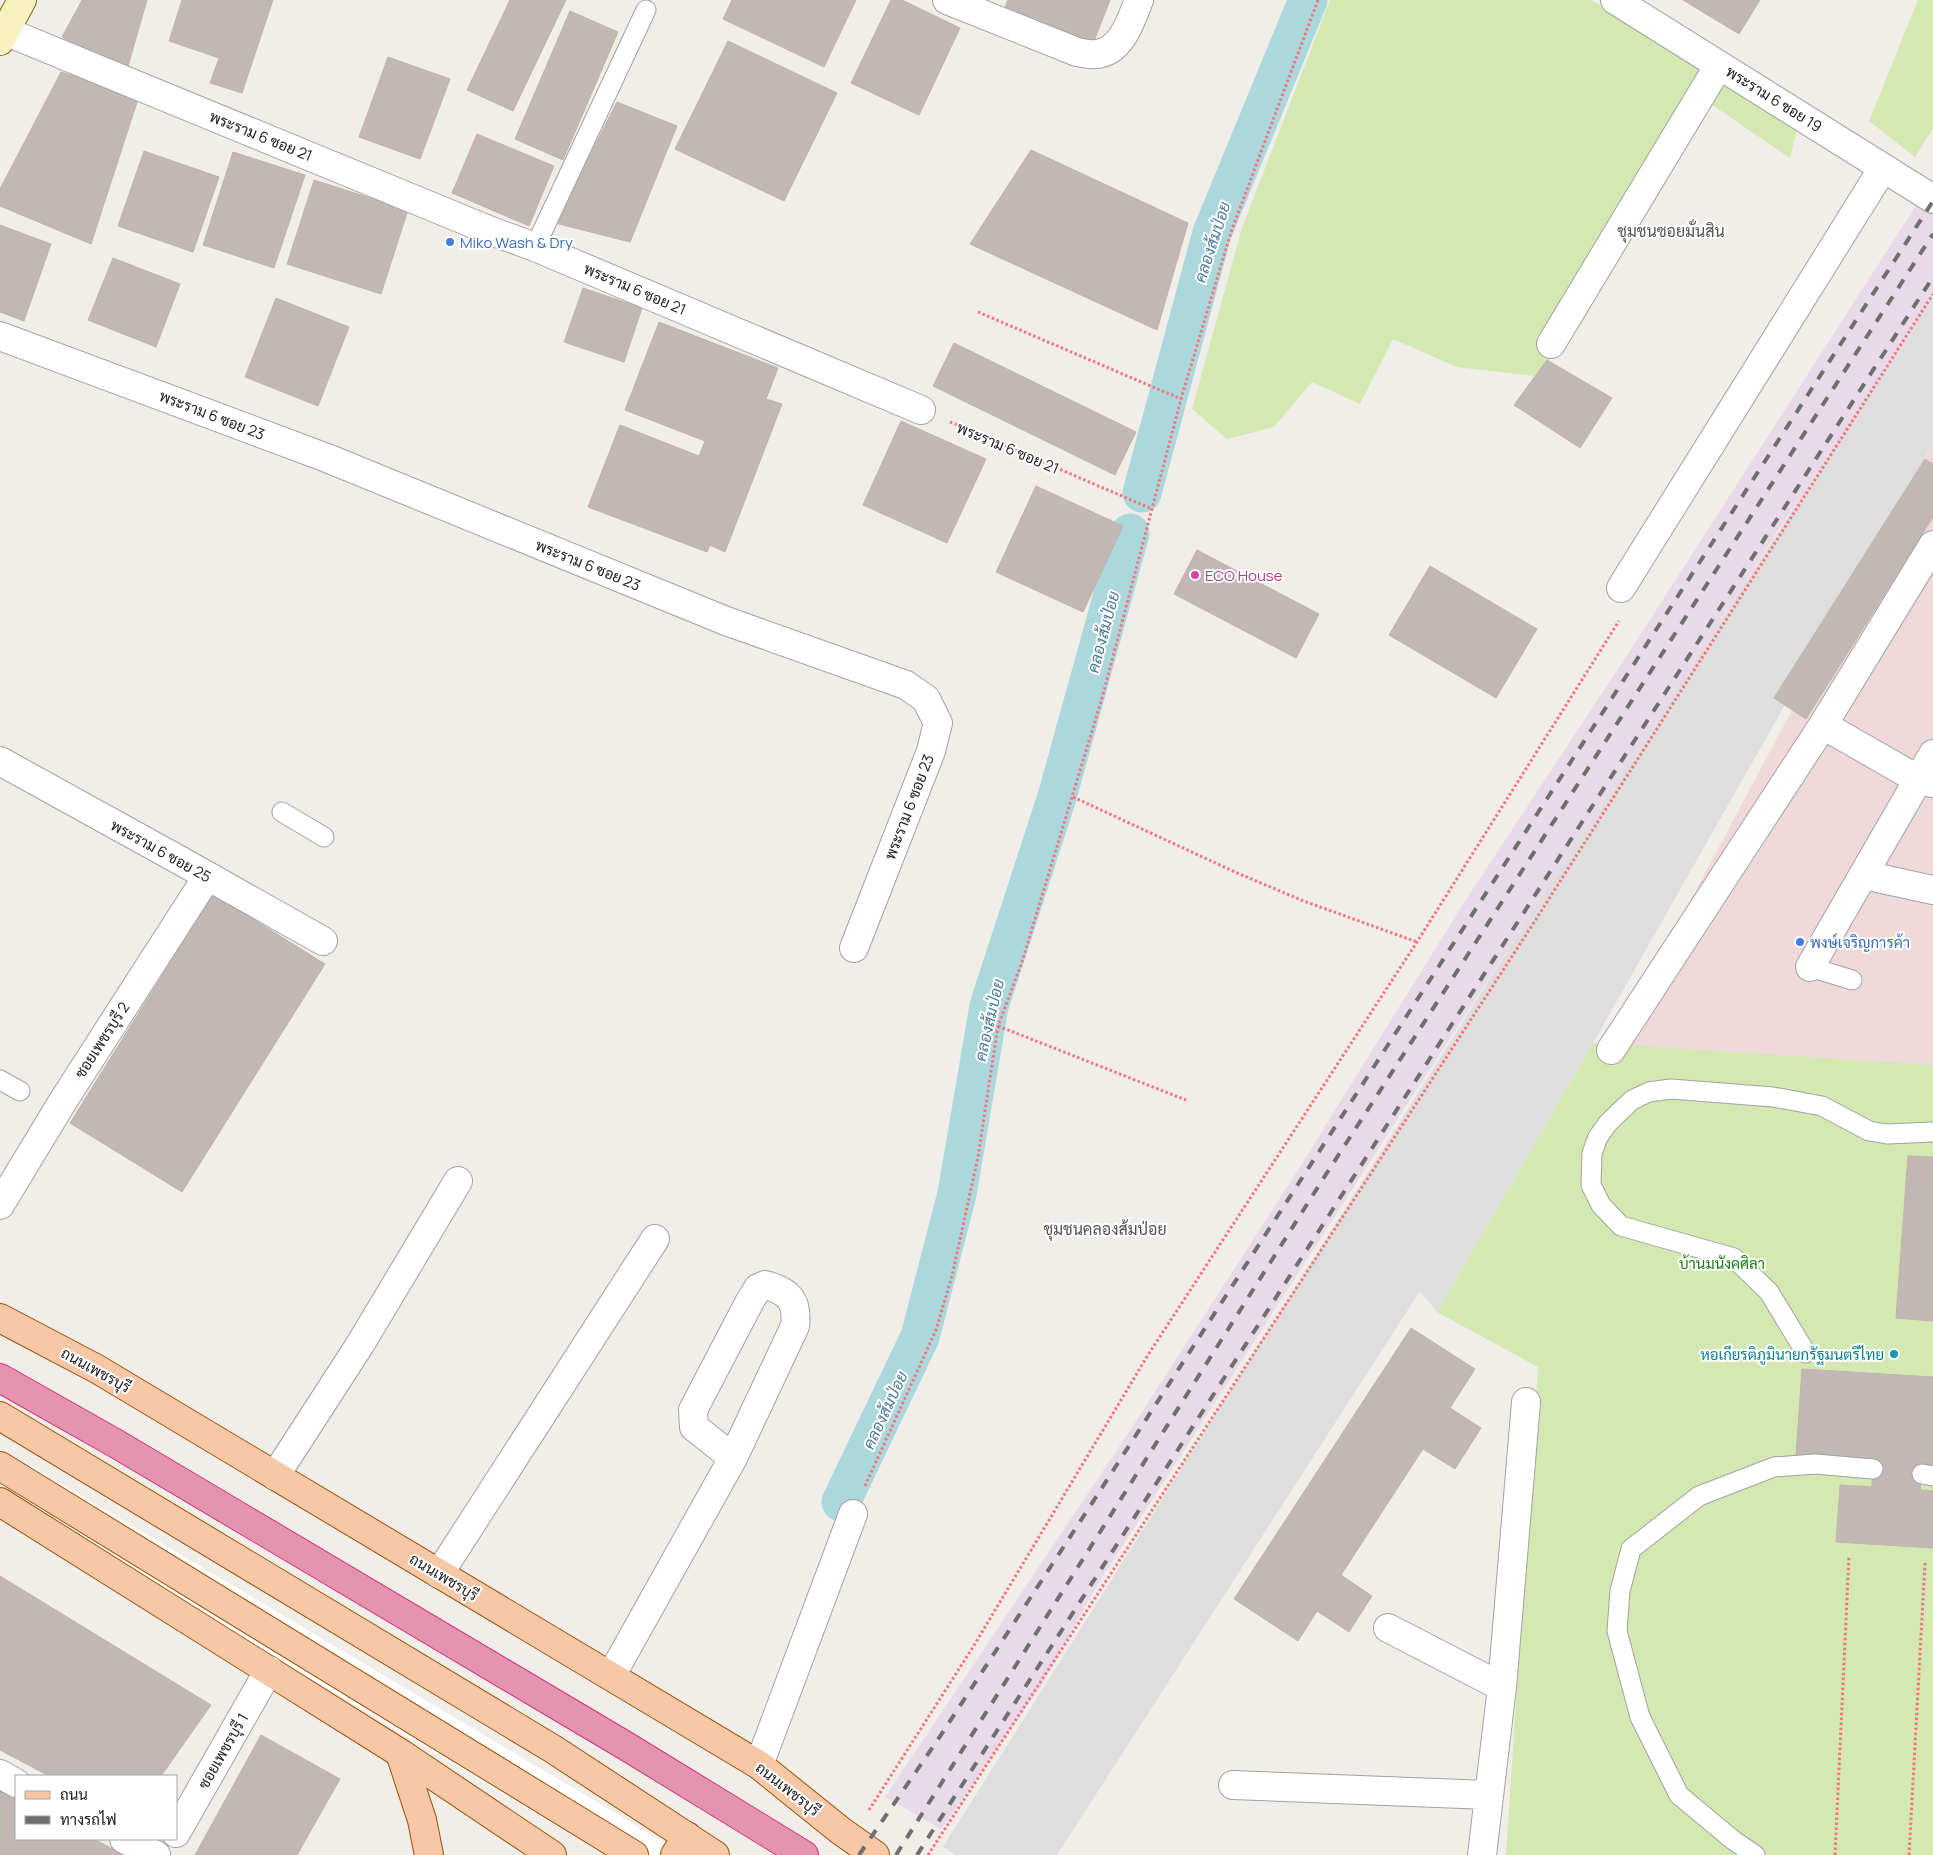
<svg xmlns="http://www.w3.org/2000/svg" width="1933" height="1855" font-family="Manrope,Sarabun,sans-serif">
<rect width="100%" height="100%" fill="#f1ede8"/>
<path fill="#dfdede" d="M1933 293V444L1593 1043 1437 1312 1420 1291 1057 1855H956L943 1847 1534 909Z"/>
<path fill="#f0d9db" d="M1933 445V1067L1611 1050Z"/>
<path fill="#e9dae9" d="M1933 179V295L1912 332 1784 521 1652 729 1391 1129 1096 1587 1041 1686 941 1829 885 1797 1131 1429 1298 1170 1463 904 1637 640Z"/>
<path fill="#d4e8b1" d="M1330 0H1591L1798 125 1790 158 1702 98 1581 325 1535 376 1457 367 1393 339 1360 404 1312 382 1274 427 1227 439 1192 409 1242 228Z
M1918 0H1933V128L1915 157 1869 121Z
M1593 1043 1933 1065V1855H1506L1538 1367 1437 1312Z"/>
<path fill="#fff" d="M30 1465 617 1814 684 1855H605L13 1500Z"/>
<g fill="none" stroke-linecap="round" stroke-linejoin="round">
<path stroke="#abd8dc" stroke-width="39" d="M1142 493 1212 233 1308 0
M841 1502 920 1337 957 1194 989 1006 1057 797 1130 533"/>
</g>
<path fill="#c1b8b5" stroke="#c2b2ab" d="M82 0H147L126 73 62 37Z
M182 0H273L242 93 210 83 219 58 169 41Z
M510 0H566L513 111 467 90Z
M732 0H856L824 67 723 19Z
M891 0H902L960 28 919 115 851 83Z
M1008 0H1110L1092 46 1004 11Z
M1683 0H1760L1739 34Z
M570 11 618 32 563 160 515 139Z
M728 41 837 93 784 201 675 149Z
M388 57 450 79 420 159 359 137Z
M61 72 139 96 91 244 0 206V189Z
M617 102 677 126 630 242 555 223Z
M477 134 554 166 529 226 452 193Z
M1031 150 1188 223 1157 330 970 244Z
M144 151 219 177 193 252 118 226Z
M233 152 305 175 274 268 203 245Z
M314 180 408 210 381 294 287 264Z
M0 225 51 244 24 321 0 312Z
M113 258 180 284 156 347 88 320Z
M583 288 642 308 624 362 564 342Z
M276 298 349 327 318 406 245 377Z
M659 322 778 368 766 399 782 404 725 552 710 545 707 552 588 507 620 425 699 456 705 441 625 410Z
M954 343 1136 432 1115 475 933 386Z
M1547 360 1612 398 1580 448 1514 405Z
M901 421 986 459 947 543 863 505Z
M1925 459 1933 464V517L1806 719 1774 698Z
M1036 486 1123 526 1083 612 996 572Z
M1197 550 1319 614 1296 658 1174 594Z
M1430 566 1537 629 1496 698 1389 635Z
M213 894 325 964 182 1192 70 1123Z
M1908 1156 1933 1157V1321L1896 1318Z
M1411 1328 1475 1369 1450 1408 1481 1428 1455 1469 1423 1449 1341 1575 1372 1596 1349 1632 1317 1611 1298 1641 1234 1599Z
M1802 1369 1933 1377V1465L1923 1464 1920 1490 1933 1491V1548L1836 1542 1840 1485 1872 1487 1873 1461 1796 1456Z
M0 1576 211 1705 161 1776H49L0 1750Z
M261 1735 340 1779 297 1855H195Z
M0 1790 16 1798V1839H94L124 1855H0Z"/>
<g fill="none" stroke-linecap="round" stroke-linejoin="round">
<g stroke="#a2a2a2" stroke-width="21">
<path id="lane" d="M535 247 646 10
M282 812 324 837
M1810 967 1852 980
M0 1080 20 1091
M1806 1353 1769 1292 1734 1258 1621 1226 1601 1205 1591 1185 1592 1153 1598 1137 1608 1123 1632 1100 1649 1092 1671 1089 1773 1097 1822 1106 1869 1131 1887 1134 1933 1132
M1922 1474 1933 1476
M1755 1855 1733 1840 1679 1795 1640 1717 1617 1631 1620 1591 1631 1549 1699 1496 1774 1467 1815 1464 1873 1469"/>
</g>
<g stroke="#a2a2a2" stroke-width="30">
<path id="street" d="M947 0 1077 52C1083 53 1091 55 1097 54 1122 51 1131 20 1139 0
M1615 0 1933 199
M0 29 491 231 535 247 921 410
M0 336 327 458 726 621 906 685 926 699 938 723 931 751 854 948
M1551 344 1719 65
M1621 588 1883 168
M1823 725 1919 780 1933 783
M0 761 181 861 323 941
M1864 875 1933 890
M1810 967 1933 754
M1611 1050 1823 725 1933 545
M0 1205 63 1101 207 877
M275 1476 361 1343 458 1181
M439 1574 655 1239
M1388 1628 1502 1687
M611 1676 733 1458 795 1326C798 1301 789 1291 765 1285L758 1288 750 1301 693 1410 694 1427 733 1458
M759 1765 853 1514
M0 1774 16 1783
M1233 1785 1488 1795
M176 1833 269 1670
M124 1839 156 1855
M1482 1855 1502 1687 1526 1402"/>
</g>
<g stroke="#76710a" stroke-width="30">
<path id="secondary" d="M0 41 22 0"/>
</g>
<g stroke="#975207" stroke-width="30">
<path id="primary" d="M0 1318 97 1369 759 1765 841 1831 875 1855
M0 1416 553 1749 715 1855
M0 1466 634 1855
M0 1502 400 1753 552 1855
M400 1753 422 1820 429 1855
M675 1855 687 1836"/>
</g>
<g stroke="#d33081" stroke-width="30">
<path id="highway" d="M0 1378 115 1443 626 1746 804 1855"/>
</g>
<path stroke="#f4767c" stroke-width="3" stroke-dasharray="2.5 2.5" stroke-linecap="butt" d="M978 312 1181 399
M950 422 1152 509
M1073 797 1235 872 1301 900 1417 942
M998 1026 1186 1100
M865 1486 936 1330 952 1276 978 1157 998 1026 1022 962 1102 698 1181 399 1231 232 1318 0
M869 1810 973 1647 1148 1355 1417 942 1619 621
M928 1855 1533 924 1933 294
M1835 1855 1849 1556
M1909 1855 1925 1563"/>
<use href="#lane" stroke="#fff" stroke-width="19"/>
<use href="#street" stroke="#fff" stroke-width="28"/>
<use href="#secondary" stroke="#f7f2c0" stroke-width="28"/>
<use href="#primary" stroke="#f8c8a6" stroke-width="28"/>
<use href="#highway" stroke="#e494af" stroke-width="28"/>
<path stroke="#6f6f6f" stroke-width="4" stroke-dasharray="10 10" stroke-linecap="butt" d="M859 1855 937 1741 1085 1514 1933 201
M896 1855 1323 1179 1933 234
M917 1855 1933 277"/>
</g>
<g fill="#3f7fe0" stroke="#fff" stroke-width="2">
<circle cx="450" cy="242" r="5"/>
<circle cx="1800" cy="942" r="5"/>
</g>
<circle fill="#d1479c" stroke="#fff" stroke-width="2" cx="1195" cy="575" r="5"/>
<circle fill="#0f9aa8" stroke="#fff" stroke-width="2" cx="1894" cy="1354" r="5"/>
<g text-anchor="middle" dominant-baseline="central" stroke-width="4" stroke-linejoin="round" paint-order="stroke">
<g font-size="15" fill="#212121" stroke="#fff">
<text transform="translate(1774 99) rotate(32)">พระราม 6 ซอย 19</text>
<text transform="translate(261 136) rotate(22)">พระราม 6 ซอย 21</text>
<text transform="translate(635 289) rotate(23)">พระราม 6 ซอย 21</text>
<text transform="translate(212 415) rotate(21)">พระราม 6 ซอย 23</text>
<text transform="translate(1008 448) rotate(23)">พระราม 6 ซอย 21</text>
<text transform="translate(588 565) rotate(22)">พระราม 6 ซอย 23</text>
<text transform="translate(909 807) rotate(-69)">พระราม 6 ซอย 23</text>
<text transform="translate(161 851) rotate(29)">พระราม 6 ซอย 25</text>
<text transform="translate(102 1040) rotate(-57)">ซอยเพชรบุรี 2</text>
<text transform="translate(96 1370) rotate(29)">ถนนเพชรบุรี</text>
<text transform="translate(444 1577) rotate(31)">ถนนเพชรบุรี</text>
<text transform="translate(223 1751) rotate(-60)">ซอยเพชรบุรี 1</text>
<text transform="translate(788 1789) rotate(38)">ถนนเพชรบุรี</text>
</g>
<g font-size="15" fill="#366cbe" stroke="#fff" text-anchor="start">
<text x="460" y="242">Miko Wash &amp; Dry</text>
<text x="1810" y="942">พงษ์เจริญการค้า</text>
</g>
<g font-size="15" fill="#b23c85" stroke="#fff" text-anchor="start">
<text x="1205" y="575">ECO House</text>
</g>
<g font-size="15" fill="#187d11" stroke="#fff">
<text x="1722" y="1263">บ้านมนังคศิลา</text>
</g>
<g font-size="15" fill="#0d838f" stroke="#fff" text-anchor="end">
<text x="1884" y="1354">หอเกียรติภูมินายกรัฐมนตรีไทย</text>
</g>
<g font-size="16" fill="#545454" stroke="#fff">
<text x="1671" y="231">ชุมชนซอยมั่นสิน</text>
<text x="1105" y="1229">ชุมชนคลองส้มป่อย</text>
</g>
<g font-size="16" font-style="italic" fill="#477a96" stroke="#fff">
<text transform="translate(1212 242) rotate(-72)">คลองส้มป่อย</text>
<text transform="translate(1103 632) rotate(-75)">คลองส้มป่อย</text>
<text transform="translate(989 1020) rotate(-77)">คลองส้มป่อย</text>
<text transform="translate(885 1410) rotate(-65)">คลองส้มป่อย</text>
</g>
</g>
<rect x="15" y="1775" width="162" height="65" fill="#ffffff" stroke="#a6a6a6"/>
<rect x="25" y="1791" width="25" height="8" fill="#f8c8a6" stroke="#a6a6a6"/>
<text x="60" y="1800" font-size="15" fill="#212121">ถนน</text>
<rect x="25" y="1816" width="25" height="8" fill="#6f6f6f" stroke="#a6a6a6"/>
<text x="60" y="1825" font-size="15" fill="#212121">ทางรถไฟ</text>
</svg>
